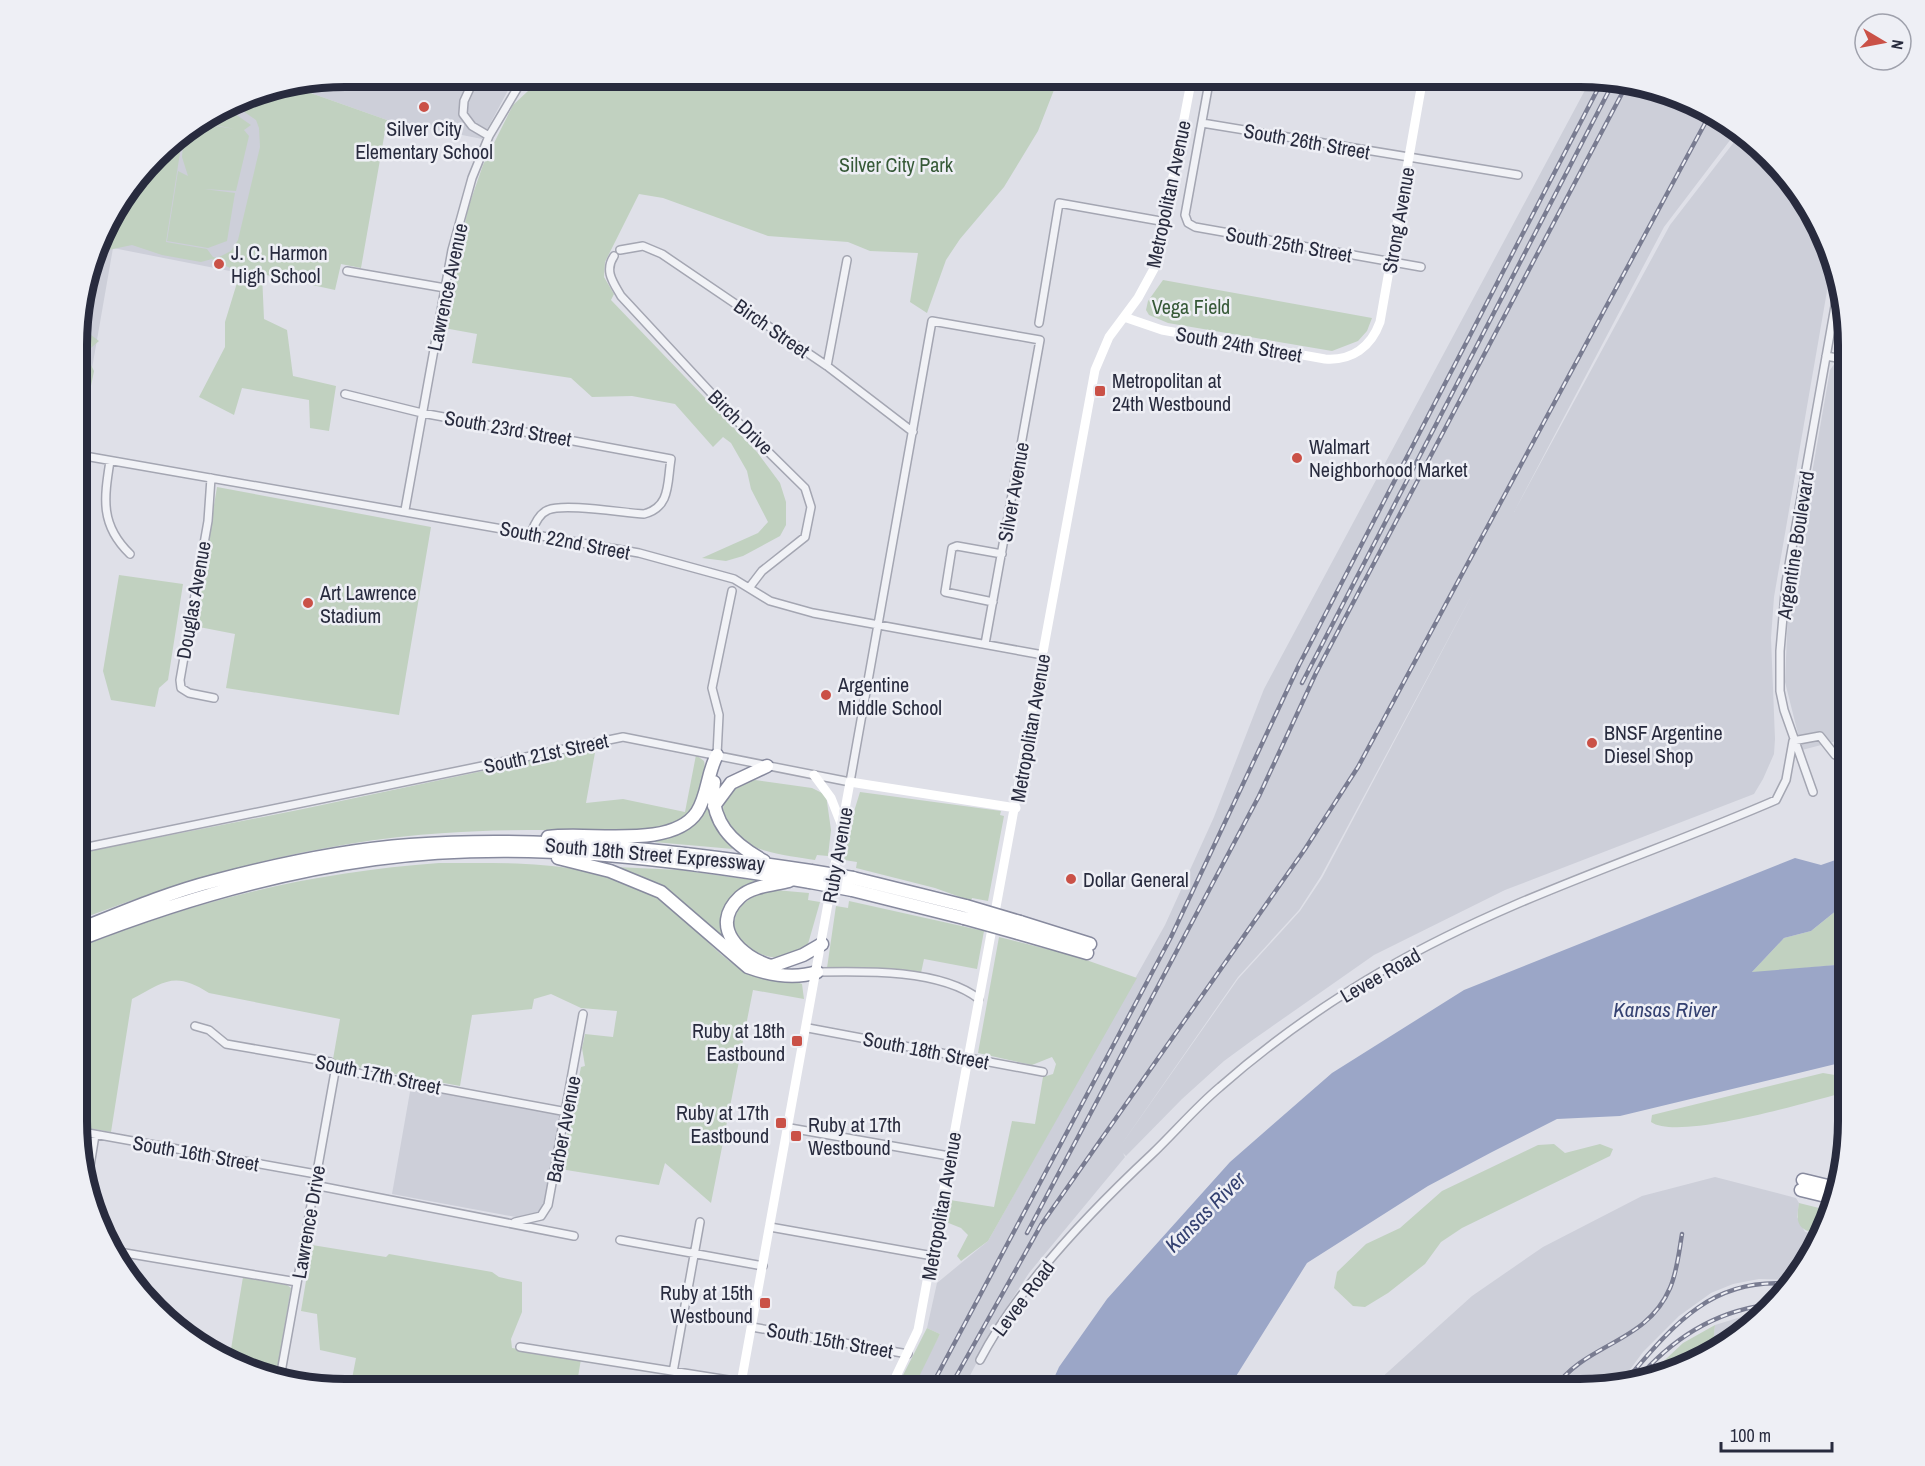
<svg xmlns="http://www.w3.org/2000/svg" width="1925" height="1466" font-family="'Archivo Narrow',sans-serif">
<rect width="100%" height="100%" fill="#dfe0e8"/>
<path fill="#cdcfd9" fill-rule="evenodd" d="M345 77H515L482 139 387 120 291 86Z
M1592 77 1682 97 1737 131 1664 227 1514 512 1670 225 1741 133 1757 143 1821 227 1831 268 1774 597 1771 638 1775 739 1774 754 1763 779 1754 794 1505 890 1374 955 1254 1039 1224 1061 1182 1099 1126 1156 1123 1153 1125 1157 1029 1273 1001 1316 963 1389H911L940 1334 927 1328 937 1283 988 1241 1165 925 1214 817 1264 689ZM1475 589 1322 878 1300 911 1238 979 1119 1148 1238 977 1299 910 1321 876Z
M243 100 277 107 240 273 113 248 79 443V310L112 211 168 143Z
M1843 362 1848 363V738L1802 750 1785 682 1788 611 1830 370 1835 363Z
M411 1086 559 1114 562 1116 545 1206 541 1211 521 1218 392 1194Z
M1715 1177 1796 1198 1799 1203 1797 1217 1805 1232 1821 1235 1793 1280 1759 1279 1733 1284 1711 1293 1679 1316 1643 1352 1623 1379 1580 1389H1369L1472 1296 1543 1247 1642 1196Z
M1767 1309 1720 1345 1713 1344 1715 1325Z"/>
<path fill="#c1d1c0" d="M543 77H1059L1038 131 1004 187 960 239 946 260 927 313 910 302 918 253 870 251 848 242 768 236 663 198 639 194 605 262 604 277 614 294 611 300 757 452 780 483 786 502V525L780 536 743 556 726 561 702 558 758 533 768 522 751 489 747 471 731 443 723 437 713 447 675 404 632 396 592 397 571 378 472 363 477 334 444 328 468 208 483 165 513 105Z
M291 86 387 120 361 268 341 264 335 290 262 274 264 319 287 330 293 376 336 386 329 431 310 428 309 400 242 388 234 415 199 397 225 347V322L240 273 212 259 201 262 162 255 132 245 99 252 112 211 168 143 183 134 166 242 207 249 213 257 217 258 231 251 238 240 260 147 259 128 256 120 234 105 259 91Z
M228 109 251 125 244 130 249 136 236 191 204 189 235 193 227 241 208 248 167 241 178 171 188 176 182 157 184 134 202 124 235 129 204 123Z
M1163 280 1372 318 1367 331 1358 341 1332 351 1168 323 1149 315 1146 310 1148 301Z
M79 318 83 329 99 341 85 353 94 371 86 411 79 424Z
M217 487 431 527 399 715 226 688 235 634 194 626Z
M119 575 183 584 168 680 159 688 155 707 111 700 103 671Z
M596 747 586 803 623 799 685 812 696 755 704 761C706 769 704 776 701 784 692 818 686 819 654 830 585 831 514 828 445 833 319 841 195 875 78 920L79 853 303 809Z
M755 780 812 788 826 795 831 830 828 856 817 855 815 860C785 855 714 850 724 802L737 785Z
M860 792 1001 811 1000 815 1004 816 988 901 972 898 971 901 935 888 856 868 857 862 844 860 852 818Z
M709 801 715 826 733 849 643 841 657 838Z
M439 863C508 863 581 860 646 890 684 908 707 949 741 969 760 980 782 976 802 984L804 999 753 990 711 1203 665 1163 659 1185 560 1169 581 1067 585 1066 582 1048 585 1034 613 1037 617 1011 581 1008 551 994 534 999 532 1009 472 1015 460 1086 352 1066 333 1059 340 1019 209 993C175 971 165 981 132 999L111 1132 77 1126 78 948C195 900 313 872 439 863Z
M616 867 680 870 759 881V884L736 897 727 942Z
M775 890 809 893 808 900 820 902 808 944C784 968 753 957 734 934 731 907 749 895 775 890Z
M849 901 984 931 977 969 924 959 921 973 827 968 836 906 848 908Z
M1837 910 1848 911V964L1751 973 1784 938 1811 931Z
M999 937 1075 956 1137 978 988 1241 961 1261 957 1256 968 1235 961 1228 946 1222 950 1200 994 1207 1012 1121 1035 1124 1043 1077 1053 1074 1056 1064 1052 1057 1032 1065 978 1053Z
M1823 1073 1841 1076 1845 1083 1839 1094C1803 1103 1678 1141 1651 1122L1652 1115Z
M1554 1144 1565 1153 1600 1144 1613 1149 1610 1156 1462 1228 1441 1242 1425 1264 1388 1293 1365 1307 1353 1306 1334 1288 1337 1272 1366 1244 1400 1228 1442 1191 1538 1145Z
M1799 1203 1831 1211 1828 1224 1821 1235C1799 1230 1795 1226 1799 1203Z
M312 1245 386 1257 389 1254 492 1272 499 1277 522 1282V1312L511 1339 512 1348 581 1359 576 1389H350L356 1358 320 1350 317 1314 301 1311Z
M243 1277 287 1285 291 1288 276 1377 243 1369 229 1361Z
M1715 1325 1713 1344 1720 1345 1698 1362 1651 1373 1683 1343Z
M927 1328 940 1334 913 1389H896Z
M1238 1377 1269 1389H1228Z"/>
<path fill="#9ba6c7" d="M1847 856 1848 911 1837 910 1811 931 1784 938 1752 972 1848 964V1061L1620 1116 1557 1119 1492 1152 1428 1186 1307 1263 1228 1389H1094L1092 1378 1089 1389H1049L1059 1367 1107 1299 1230 1162 1332 1073 1464 990 1795 858 1821 865Z"/>
<g fill="none" stroke-linecap="round" stroke-linejoin="round">
<g stroke="#a4a6b2" stroke-width="10">
<path id="street" d="M475 77 464 101 463 114 472 126 489 136
M1210 77 1185 215 1188 223 1195 227 1421 267
M1545 77 1566 80 1572 77
M1202 123 1518 175
M620 250 643 246 662 254 827 366 913 432
M614 256C604 271 613 282 621 296L738 422 805 488 811 507 805 537 762 571 749 588
M347 271 445 288
M1039 323 1059 203 1166 222
M1826 356 1848 360
M827 366 847 260
M345 394 422 413 671 459C667 483 671 507 644 514 623 513 565 503 548 510 540 513 534 525 531 533
M79 455 639 553 734 579 770 601 813 613 1043 655
M110 461C104 499 100 525 130 554
M211 478 208 521 180 680 181 688 189 693 214 698
M405 510 452 250 472 178 489 136 524 77
M993 602 945 592 952 548 957 546 1002 554
M717 755 719 715 712 688 732 591
M1813 792 1784 710 1780 691V651L1786 582 1837 295
M78 849 623 737 850 782 932 321 1040 340 985 644
M817 972C864 971 941 969 979 999
M195 1026 209 1030 226 1044 330 1062 341 1070 567 1112
M808 1028 1043 1072
M790 1128 949 1156
M77 1131 316 1174
M88 1178 95 1135
M314 1185 574 1236
M515 1222 541 1216 548 1205 583 1014
M770 1227 933 1256
M620 1240 763 1266
M113 1251 297 1282
M752 1327 908 1354
M520 1347 741 1382
M980 1360C1018 1287 1092 1210 1152 1154 1175 1132 1196 1107 1220 1087 1271 1042 1328 1002 1387 968 1510 897 1647 856 1776 800L1786 780 1793 741 1820 736 1835 755 1848 759
M280 1378 336 1066
M670 1389 700 1222"/>
</g>
<g stroke="#878a9e" stroke-width="15">
<path id="highway" d="M714 782C709 822 732 843 764 861
M714 806 731 783 767 766
M548 837C588 831 672 850 697 812 708 795 707 773 717 755
M558 858 610 871 661 892 748 967C770 975 795 979 817 972
M853 878 966 906
M852 890 964 918
M1020 922 1090 944
M78 930C123 912 167 893 214 881 278 864 344 850 410 845 545 835 679 851 811 871
M1018 933 1087 953
M78 940C175 902 272 873 375 859 519 839 668 858 810 882
M771 966C741 957 708 927 740 897 752 886 773 885 789 881
M772 966 803 955 822 944
M1803 1180 1836 1188
M1801 1190 1834 1198"/>
</g>
<use href="#street" stroke="#f1f2f6" stroke-width="7"/>
<path stroke="#fff" stroke-width="9" d="M1124 317 1162 330 1325 359C1352 361 1371 347 1380 322L1423 77
M814 775 831 798 842 826
M740 1389 850 782 1016 808
M890 1389 918 1330 1095 370 1109 337 1138 298 1156 265 1192 77"/>
<use href="#highway" stroke="#fff" stroke-width="12"/>
<g stroke="#797c91" stroke-width="4.5">
<path id="rail" d="M1302 683 1614 81
M1027 1233 1259 796 1316 673 1627 84
M1642 1374C1677 1335 1721 1309 1774 1304
M1628 1378C1674 1324 1713 1277 1790 1284
M930 1389 1171 937 1299 665 1603 79
M949 1389 1041 1225 1305 849 1358 767 1710 114
M1554 1389C1586 1342 1646 1344 1670 1288 1677 1272 1679 1252 1682 1234"/>
</g>
<use href="#rail" stroke="#eeeff5" stroke-width="2" stroke-dasharray="7" stroke-linecap="butt"/>
<g stroke="#878a9e" stroke-width="15" stroke-linecap="butt">
<path id="highway-bridge" d="M811 871 853 878
M810 882 852 890
M966 906 1020 922
M964 918 1018 933"/>
</g>
<use href="#highway-bridge" stroke="#fff" stroke-width="12"/>
</g>
<g fill="#ca5147" stroke="#eeeff5" stroke-width="2">
<circle cx="424" cy="107" r="6"/>
<circle cx="219" cy="264" r="6"/>
<rect x="1094" y="385" width="12" height="12" rx="3"/>
<circle cx="1297" cy="458" r="6"/>
<circle cx="308" cy="603" r="6"/>
<circle cx="826" cy="695" r="6"/>
<circle cx="1592" cy="743" r="6"/>
<circle cx="1071" cy="879" r="6"/>
<rect x="791" y="1035" width="12" height="12" rx="3"/>
<rect x="775" y="1117" width="12" height="12" rx="3"/>
<rect x="790" y="1130" width="12" height="12" rx="3"/>
<rect x="759" y="1297" width="12" height="12" rx="3"/>
</g>
<g text-anchor="middle" dominant-baseline="central" stroke-width="5" stroke-linejoin="round" paint-order="stroke">
<g font-size="20" fill="#282b3e" stroke="#eeeff5" text-anchor="start">
<text x="424" y="128" text-anchor="middle">Silver City<tspan x="424" dy="23">Elementary School</tspan></text>
<text x="231" y="252">J. C. Harmon<tspan x="231" dy="23">High School</tspan></text>
<text x="1112" y="380">Metropolitan at<tspan x="1112" dy="23">24th Westbound</tspan></text>
<text x="1309" y="446">Walmart<tspan x="1309" dy="23">Neighborhood Market</tspan></text>
<text x="320" y="592">Art Lawrence<tspan x="320" dy="23">Stadium</tspan></text>
<text x="838" y="684">Argentine<tspan x="838" dy="23">Middle School</tspan></text>
<text x="1604" y="732">BNSF Argentine<tspan x="1604" dy="23">Diesel Shop</tspan></text>
<text x="1083" y="879">Dollar General</text>
<text x="785" y="1030" text-anchor="end">Ruby at 18th<tspan x="785" dy="23">Eastbound</tspan></text>
<text x="769" y="1112" text-anchor="end">Ruby at 17th<tspan x="769" dy="23">Eastbound</tspan></text>
<text x="808" y="1124">Ruby at 17th<tspan x="808" dy="23">Westbound</tspan></text>
<text x="753" y="1292" text-anchor="end">Ruby at 15th<tspan x="753" dy="23">Westbound</tspan></text>
</g>
<g font-size="20" fill="#282b3e" stroke="#eeeff5">
<text transform="translate(1307 141) rotate(10)">South 26th Street</text>
<text transform="translate(1168 194) rotate(-78)">Metropolitan Avenue</text>
<text transform="translate(1398 220) rotate(-80)">Strong Avenue</text>
<text transform="translate(1289 244) rotate(10)">South 25th Street</text>
<text transform="translate(447 287) rotate(-78)">Lawrence Avenue</text>
<text transform="translate(772 328) rotate(35)">Birch Street</text>
<text transform="translate(1239 344) rotate(10)">South 24th Street</text>
<text transform="translate(741 422) rotate(45)">Birch Drive</text>
<text transform="translate(508 428) rotate(10)">South 23rd Street</text>
<text transform="translate(1013 492) rotate(-80)">Silver Avenue</text>
<text transform="translate(565 540) rotate(11)">South 22nd Street</text>
<text transform="translate(1795 545) rotate(-81)">Argentine Boulevard</text>
<text transform="translate(193 600) rotate(-80)">Douglas Avenue</text>
<text transform="translate(1030 728) rotate(-80)">Metropolitan Avenue</text>
<text transform="translate(546 753) rotate(-12)">South 21st Street</text>
<text transform="translate(655 854) rotate(5)">South 18th Street Expressway</text>
<text transform="translate(837 855) rotate(-80)">Ruby Avenue</text>
<text transform="translate(1380 975) rotate(-30)">Levee Road</text>
<text transform="translate(926 1050) rotate(11)">South 18th Street</text>
<text transform="translate(378 1074) rotate(12)">South 17th Street</text>
<text transform="translate(563 1129) rotate(-79)">Barber Avenue</text>
<text transform="translate(196 1153) rotate(10)">South 16th Street</text>
<text transform="translate(941 1206) rotate(-80)">Metropolitan Avenue</text>
<text transform="translate(308 1222) rotate(-80)">Lawrence Drive</text>
<text transform="translate(1023 1298) rotate(-53)">Levee Road</text>
<text transform="translate(830 1340) rotate(10)">South 15th Street</text>
</g>
<g font-size="20" fill="#365937" stroke="#eeeff5">
<text x="896" y="164">Silver City Park</text>
<text x="1191" y="306">Vega Field</text>
</g>
<g font-size="21" font-style="italic" fill="#344171" stroke="#eeeff5">
<text x="1665" y="1009">Kansas River</text>
<text transform="translate(1205 1212) rotate(-45)">Kansas River</text>
</g>
</g>
<path d="M0 0H1925V1466H0ZM345 87H1580A258 258 0 0 1 1838 345V1121A258 258 0 0 1 1580 1379H345A258 258 0 0 1 87 1121V345A258 258 0 0 1 345 87Z" fill="#eeeff5" fill-rule="evenodd"/>
<path fill="none" stroke="#282b3e" stroke-width="8" d="M345 87H1580A258 258 0 0 1 1838 345V1121A258 258 0 0 1 1580 1379H345A258 258 0 0 1 87 1121V345A258 258 0 0 1 345 87Z"/>
<g transform="translate(1883 42) rotate(100)"><circle r="28" fill="#eeeff5" stroke="#9fa1ac" stroke-width="1.5"/>
<path d="M0-4.5L10 22L0 15L-10 22Z" fill="#ca5147"/>
<text y="-9" font-size="16" font-weight="bold" text-anchor="middle" fill="#282b3e">N</text>
</g>
<path d="M1721 1442v9h111v-9" fill="none" stroke="#282b3e" stroke-width="3"/>
<text x="1730" y="1442" font-size="18" fill="#282b3e" stroke="#eeeff5" stroke-width="4.5" paint-order="stroke">100 m</text>
</svg>
